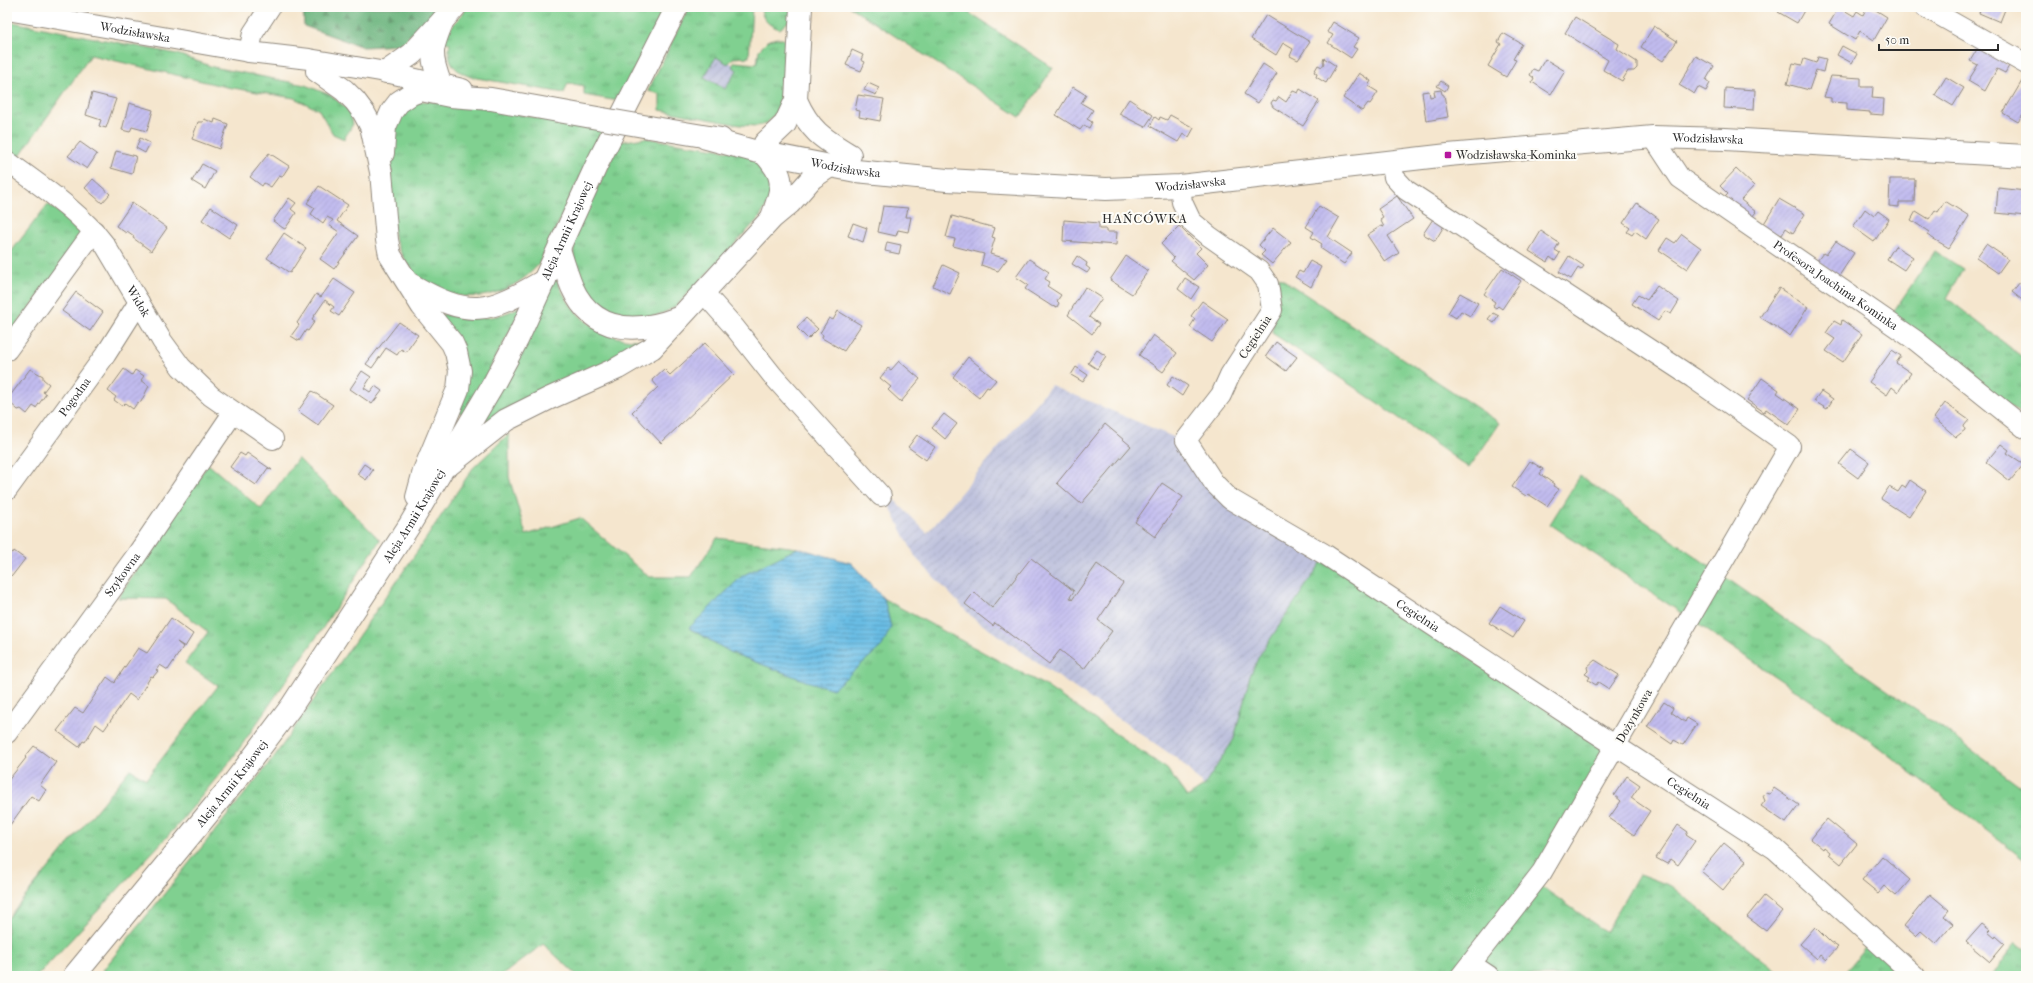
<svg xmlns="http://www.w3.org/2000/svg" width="2033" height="983" font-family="'IM FELL French Canon',serif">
<defs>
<pattern id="industrial-furrows" width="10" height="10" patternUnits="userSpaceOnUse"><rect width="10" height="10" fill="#bfc2dd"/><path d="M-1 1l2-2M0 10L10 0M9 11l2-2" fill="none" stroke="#a4a7be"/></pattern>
<pattern id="grass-tufts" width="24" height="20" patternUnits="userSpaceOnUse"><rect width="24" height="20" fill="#80d090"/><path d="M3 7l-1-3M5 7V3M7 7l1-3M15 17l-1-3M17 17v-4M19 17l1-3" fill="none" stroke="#69a976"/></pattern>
<pattern id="forest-firs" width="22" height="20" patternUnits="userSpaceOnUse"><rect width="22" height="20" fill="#68b27a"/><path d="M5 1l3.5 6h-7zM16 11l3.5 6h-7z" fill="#569164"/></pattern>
<pattern id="water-rules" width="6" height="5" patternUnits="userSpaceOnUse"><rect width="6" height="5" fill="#69bde5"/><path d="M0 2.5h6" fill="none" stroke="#579aba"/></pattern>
<pattern id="building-hatch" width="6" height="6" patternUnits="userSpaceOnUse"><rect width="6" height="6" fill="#c1bbee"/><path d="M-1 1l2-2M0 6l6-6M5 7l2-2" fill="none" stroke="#a6a1cc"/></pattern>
</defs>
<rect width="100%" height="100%" fill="#fdfcf7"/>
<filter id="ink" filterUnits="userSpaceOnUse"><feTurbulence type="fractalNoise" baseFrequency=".025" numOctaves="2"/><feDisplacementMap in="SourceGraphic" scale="8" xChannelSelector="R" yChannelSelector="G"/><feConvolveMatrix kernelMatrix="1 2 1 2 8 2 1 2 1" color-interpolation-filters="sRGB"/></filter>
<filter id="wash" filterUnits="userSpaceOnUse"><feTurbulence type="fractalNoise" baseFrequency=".012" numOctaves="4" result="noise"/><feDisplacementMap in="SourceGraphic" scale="16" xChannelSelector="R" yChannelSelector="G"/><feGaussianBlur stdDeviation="0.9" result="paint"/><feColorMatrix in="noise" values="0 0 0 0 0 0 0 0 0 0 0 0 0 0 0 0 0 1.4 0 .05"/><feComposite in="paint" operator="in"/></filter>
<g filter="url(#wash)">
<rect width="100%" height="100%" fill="#f5e6ce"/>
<path fill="url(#industrial-furrows)" d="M716 54 740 69 726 91 702 78Z
M1051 385 1178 439 1215 492 1323 560 1259 656 1250 676 1234 739 1204 786 1179 760 973 618 916 558 877 482 927 533Z"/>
<path fill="url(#grass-tufts)" stroke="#567e5e" d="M468 7H663L662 14 618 101 584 95V86L568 83 564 93 471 77C454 71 446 61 450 43L440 41Z
M689 7H752L749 57 733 58 728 64 716 57 704 77 725 89 737 70 732 66 735 62 757 64 759 50 769 40 777 38 783 39 791 46 789 78 781 79 779 107 775 114 766 124 757 126 740 125 660 110V94L648 91Z
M761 7H791V19L780 29C769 26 761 19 761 7Z
M850 7H960L1053 68 1020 117Z
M7 21 177 54 213 67 305 85 330 95 349 110 353 124 344 139 333 134 319 110 294 98 227 87 91 55 18 158 7 150Z
M416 101 460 103 602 130 539 264C493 316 415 305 394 236L389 136 398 117Z
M645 138 742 153 755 158 769 174 772 196 760 217 676 306C656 319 631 323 609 312 582 298 568 263 576 233 579 222 586 211 591 200 601 181 610 161 620 142Z
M48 204 87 234 7 337V257Z
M1935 251 1963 269 1947 298 2026 360V418L1891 315Z
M1279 277 1500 423 1469 468 1378 403 1272 333Z
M554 280H557C571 318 605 343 646 340L647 342 486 428 480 423Z
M519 307 521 310 465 415 457 411 441 316 443 314C468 320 496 321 519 307Z
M509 434V477L526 535 580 518 649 577H691L717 538 798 548 742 576 690 629 732 653 806 681 891 627 884 599 1044 685 1167 769 1187 797 1204 786 1234 739 1250 676 1259 656 1323 560 1615 756 1542 887 1606 932 1639 874 1671 886 1782 976H578L543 944 501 976H112L103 970 272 760 421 546 473 468Z
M298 458 380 540 322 629 232 759 177 826 37 976H7V919L130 769 146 779 218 686 185 663 208 632 166 599 118 598 208 464 261 509Z
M1580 476 1953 736 2026 790V861L1869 740 1550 524Z
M1870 942 1905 976H1842Z
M2016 942 2026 950V976H1992Z"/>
<path fill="url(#forest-firs)" stroke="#4a6e52" d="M303 7H440L400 45 363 47 304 26Z"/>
<path fill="url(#water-rules)" stroke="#4a7488" d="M798 548 851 563 884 599 891 627 882 646 833 689 806 681 732 653 689 628 742 576Z"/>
<g id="blocks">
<path fill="url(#building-hatch)" d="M1781 7H1806L1797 23 1778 12Z
M1839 7 1854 16 1857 11 1863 15 1867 7H1871L1887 17 1874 40 1860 31 1855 40 1829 24Z
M1981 7H2006L2000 22 1979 13Z
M1266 15 1310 42 1298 60 1290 56 1293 49 1283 43 1276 55 1251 39Z
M1575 17 1619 44 1617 49 1637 62V68L1634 71H1628L1622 81 1603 70 1608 60 1565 33Z
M1333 22 1359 38 1353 47 1357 49 1351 58 1328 43 1333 35 1327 32Z
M1654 26 1677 41 1663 61 1641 47Z
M1503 33 1522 44 1513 59 1516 60 1506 77 1488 66 1501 44 1498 42Z
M1842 46 1857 54 1852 63 1837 55Z
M1979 46 2009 66 2005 73 1997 69 1985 91 1968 81 1978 65 1970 61Z
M852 50 863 55 861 60 865 62 861 71 846 65Z
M1696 56 1714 66 1706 80 1710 83 1706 91 1698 87 1694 94 1679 85Z
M1818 57 1826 59 1823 72 1816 70 1809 90 1787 84 1793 63 1802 65 1804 59 1816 63Z
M1324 58 1336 66 1326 83 1316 77 1317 74 1314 72 1318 65 1322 67 1324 63 1323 61Z
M1545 59 1565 71 1551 94 1532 82 1534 78 1530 75 1533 69 1538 71Z
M1263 64 1277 73 1258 103 1244 94Z
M1359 73 1371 81 1368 86 1378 92 1370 104 1368 103 1362 111 1343 98Z
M1831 76 1861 78V87H1873L1872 98 1884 99 1883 115 1870 114V112L1847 110V103L1831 102V98L1824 97Z
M1946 77 1964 88 1953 106 1935 95Z
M1441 81 1448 86 1445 91 1437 86Z
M2022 81 2026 83V111L2018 122 2003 113Z
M868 83 879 88 876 95 864 90Z
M1073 87 1086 95 1081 103 1093 110 1087 119 1092 122 1089 128 1084 125 1080 130 1056 115Z
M1725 88 1755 90 1754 110 1724 108Z
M1300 89 1319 101 1303 126 1273 107 1271 103 1273 100 1276 101 1279 97 1286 102 1293 91 1298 93Z
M1441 90 1442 94 1444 95 1448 117 1426 121 1422 92 1429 91 1430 97 1435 96 1434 91Z
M92 93 116 99 106 128 99 126 101 120 86 115Z
M858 95 884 99 880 121 859 117 860 111 855 110Z
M1129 99 1153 115 1145 127 1119 114Z
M129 103 153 110 147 131 132 127 130 132 122 130Z
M1170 115 1194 128 1189 137 1183 134 1178 142 1150 126 1155 117 1159 120 1160 117 1167 120Z
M204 119 214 123 215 119 228 124 219 149 192 139 198 122H203Z
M140 138 150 143 145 153 136 148Z
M80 142 97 154 87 169 68 156Z
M116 151 136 156 132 174 111 168Z
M269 153 289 166 282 177 279 176 271 187 264 183 262 186 250 177Z
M202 164 215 171 205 189 192 181Z
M1736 169 1754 186 1741 200 1756 212 1747 223 1734 205 1725 197 1728 194 1720 186Z
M93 179 110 194 102 203 85 188Z
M1890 179H1915L1914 202H1899V207L1889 206Z
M319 186 348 205 337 221 358 236 334 269 320 259 339 232 329 225 333 220 327 217 323 223 311 214 315 208 307 203Z
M1998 188 2026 191V216L1996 213Z
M1397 196 1413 219 1388 236 1399 253 1385 262 1367 235 1381 226 1384 227 1380 219 1383 217 1378 209Z
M289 198 296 203 291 209 296 213 285 229 283 228 273 221Z
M1779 199 1805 214 1793 233 1786 228 1782 235 1777 233 1773 238 1760 230Z
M1945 201 1969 216 1949 248 1927 235 1929 232 1911 220 1916 211 1929 219 1935 210 1938 212Z
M132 203 167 228 151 251 133 238 134 236 127 231 126 233 116 226Z
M1637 203 1659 219 1646 239 1635 231 1632 235 1627 232 1630 228 1623 223Z
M883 206 908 208 906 217H911L908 232 898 230 896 236 878 232Z
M1319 206 1339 218 1328 237 1352 253 1344 264 1320 248 1322 244 1311 237 1314 232 1306 227Z
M211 207 238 225 229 238 202 220Z
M1865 209 1874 216 1878 211 1889 219 1874 242 1853 227Z
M952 216 995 228 992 237 995 238 990 254 1007 259 998 271 981 265 984 254 953 246 955 239 946 237Z
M1433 219 1444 226 1435 241 1423 234Z
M1064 220 1099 223V229H1106V232H1117L1116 245 1063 241Z
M853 223 867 228 863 242 848 236Z
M1179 226 1201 248 1196 253 1208 265 1194 280 1171 261 1174 258 1161 244Z
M1273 228 1291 242 1272 264 1261 255 1265 251 1259 245Z
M1541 231 1559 243 1555 250 1560 253 1555 261 1550 257 1547 262 1529 251Z
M284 233 306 248 290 273 267 258Z
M1682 234 1701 248 1687 269 1659 250 1667 238 1675 243Z
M1836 241 1854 253 1839 276 1817 261 1823 253 1826 255Z
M887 242 901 245 899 254 885 251Z
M1986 244 2008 259 1998 273 1976 258Z
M1895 246 1913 257 1904 270 1887 259Z
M1077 256 1087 263 1086 266 1090 269 1087 273 1072 264Z
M1126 256 1148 271 1132 294 1110 280Z
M1569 256 1584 266 1581 270 1578 268 1571 279 1559 272Z
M1029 259 1049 272 1045 279 1050 282 1047 286 1061 295 1057 301 1059 303 1057 307 1054 306 1053 307 1025 289 1028 285 1016 277Z
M1310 261 1321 267 1311 287 1295 277 1299 271 1303 273Z
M943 265 960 273 950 294 933 286Z
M1502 268 1521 281 1502 309 1498 306 1496 308 1493 306 1495 302 1484 294Z
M1185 278 1199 287 1191 299 1178 289Z
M334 279 355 293 339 316 331 311 334 307 325 300 312 319 315 321 308 331 306 330 299 341 291 336 299 325 297 323 316 294 321 297Z
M2020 282 2026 287V303L2012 292Z
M1657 286 1679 301 1671 314 1665 311 1658 321 1632 304 1638 295 1647 300Z
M1085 287 1102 298 1089 317 1099 324 1092 334 1068 315Z
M1779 288 1808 307 1790 336 1760 317Z
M76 292 103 312 90 331 62 311Z
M1460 293 1478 303 1470 316 1461 311 1456 318 1448 313Z
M1202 301 1228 319 1212 342 1190 327 1195 319 1191 316Z
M838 311 861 325 844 351 822 338 823 335 820 333 829 318 833 320Z
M1493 313 1499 316 1494 323 1488 319Z
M806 318 818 329 808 339 797 328Z
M1842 320 1862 334 1843 362 1826 351 1835 339 1826 333 1834 321 1841 325Z
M399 322 418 335 406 352 401 349 397 355 386 348 372 368 366 364Z
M1153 335 1177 353 1163 372 1139 355Z
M1276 342 1297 357 1286 371 1266 356Z
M705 343 734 374 661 443 632 412 658 387 652 380 664 369 670 375Z
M1097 350 1106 356 1097 369 1088 363Z
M1892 350 1901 356 1896 363 1911 373 1898 392 1892 387 1887 395 1869 382Z
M968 357 996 380 989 388 987 387 979 398 953 377Z
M899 361 920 379 901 402 888 390 891 387 880 378 888 368 891 370Z
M1076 367 1088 375 1083 382 1071 375Z
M30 369 43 376V379L49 384 43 392 46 394 36 408 33 406 27 414 21 409 18 410 7 400Z
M124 369 132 375 135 370 144 376 141 380 149 386 141 402 137 403 133 409 125 403 122 406 114 400 116 397 108 391Z
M362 371 371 377 364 388 370 392 375 386 382 391 372 404 350 389Z
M1173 376 1188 386 1182 396 1167 385Z
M1762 378 1779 390 1777 393 1800 409 1789 425 1766 409 1764 412 1747 400Z
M312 391 333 405 318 425 298 411Z
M1821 391 1833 399 1827 409 1814 401Z
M1945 403 1969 420 1964 426 1965 430 1956 437 1934 418Z
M944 414 957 424 945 439 932 428Z
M1105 424 1131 446 1081 504 1057 483Z
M917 435 935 447 926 460 908 447Z
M2001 444 2009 450 2007 453 2024 464 2010 481 1986 462Z
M1851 449 1869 462 1858 478 1839 464Z
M240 453 245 456 247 453 272 470 268 468 256 485 230 467Z
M1530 461 1543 469 1540 474 1554 484 1553 486 1559 489 1547 506 1528 494 1526 496 1512 487Z
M364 464 373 470 366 480 357 474Z
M1910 480 1926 491 1909 517 1881 499 1889 487 1898 492 1902 486 1905 488Z
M1162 483 1183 497 1155 537 1135 522Z
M7 549 13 553 14 551 25 559 12 576 10 574 7 579Z
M1031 558 1074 591 1070 597 1072 600 1097 564 1123 583 1098 620 1112 631 1084 669 1060 650 1049 664 995 623 993 626 965 604 974 592 992 608Z
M1500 606 1524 621 1513 638 1489 623Z
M171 618 193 634 185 647 177 642 183 647 168 670 160 665 156 670 158 671 153 677 151 676 137 700 129 694 104 730 96 724 85 742 83 741 79 747 57 731 75 708 83 713 107 677 115 683 116 680 138 648 147 653Z
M1595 660 1619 675 1609 689 1598 682 1596 685 1588 680 1590 677 1585 674 1588 671 1587 667Z
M1664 702 1673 708 1671 712 1685 722 1687 718 1697 724 1683 745 1674 740 1672 744 1647 727Z
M34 746 56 762 40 785 46 790 39 801 31 796 7 829V782L26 758 25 757Z
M1627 776 1640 785 1631 798 1650 811 1634 835 1609 818 1621 801 1614 795Z
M1774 788 1799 805 1786 823 1761 806 1765 801 1763 796 1765 793 1770 794Z
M1827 819 1857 844 1841 864 1829 854 1830 852 1824 847 1823 849 1811 839Z
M1678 825 1688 832 1686 835 1695 841 1678 865 1670 859 1667 864 1656 858Z
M1724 843 1746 861 1723 890 1701 871Z
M1882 856 1910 880 1896 896 1884 886 1878 893 1862 880Z
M1930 894 1949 910 1944 916 1953 924 1936 944 1921 931 1916 936 1904 926Z
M1764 896 1782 911 1766 931 1747 917Z
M1982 924 1990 930 1988 932 1995 938 1996 936 2005 944 1990 962 1966 942Z
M1815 927 1830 942 1838 947 1826 960 1820 955 1817 959 1800 944Z"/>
</g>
</g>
<g filter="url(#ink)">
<use href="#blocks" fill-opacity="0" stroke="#90887c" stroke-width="1"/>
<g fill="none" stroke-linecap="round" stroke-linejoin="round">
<g stroke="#90887c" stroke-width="22">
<g id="minor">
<path d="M1925 7 2026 64"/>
<path id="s1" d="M7 10 249 52 309 59 386 72 441 85"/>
<path d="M249 52 253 33 270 7"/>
<path id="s2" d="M1653 137 1680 178 1915 340 2026 429"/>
<path id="s3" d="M7 161C42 187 78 210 105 245L162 341 181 367 211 396 273 439"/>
<path d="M1391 162 1394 177 1406 190 1693 378 1790 446 1542 872 1461 976"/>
<path id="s4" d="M1180 186 1182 202 1191 221 1209 236 1259 271 1268 284 1272 310 1230 375 1221 395 1186 440 1214 483 1230 499 1326 555 1582 724 1775 849 1915 976"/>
<path d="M703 292 735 328 773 376 881 496"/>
<path d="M7 350 94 231"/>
<path id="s5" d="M7 490 106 354 139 302"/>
<path id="s6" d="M7 733 136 556 233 413"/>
<path d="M1471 964 1489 976"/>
</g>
</g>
<g stroke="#90887c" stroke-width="24">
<g id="major">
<path d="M443 20C431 49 429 54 441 85L462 90"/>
<path d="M317 71 344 90 355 101 364 113 371 126 381 172 387 240 390 255 422 306 452 343 456 352 460 371 458 389 424 471 417 497"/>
<path d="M386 72 412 54 455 7"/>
<path d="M796 100C810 131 822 138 850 155"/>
<path d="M649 127 721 139"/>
<path id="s7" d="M706 138 754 151 856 171 947 180 1106 189 1180 186 1448 155 1653 137 1725 139 2026 156"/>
<path d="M765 143 785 124 796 100 801 7"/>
<path d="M763 152C787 178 783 186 772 217"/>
<path d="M383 153 385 127 392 111 399 102 411 94 421 90 450 96 491 99 603 119"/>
<path d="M559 249C563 262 567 275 572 287 593 334 636 334 678 318"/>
<path d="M410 284C470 319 487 314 545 280"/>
<path d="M450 464 506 420 548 399 618 368 652 348 772 218 790 203 812 178 830 166"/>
<path id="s8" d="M74 976 235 781 291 707 409 526 495 381 518 338 597 164 677 7"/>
</g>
</g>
<use href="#minor" stroke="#fff" stroke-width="20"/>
<use href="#major" stroke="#fff" stroke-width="22"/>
<g stroke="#90887c" stroke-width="24" stroke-linecap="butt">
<path id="major-bridge" d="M603 119 649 127"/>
</g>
<use href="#major-bridge" stroke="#fff" stroke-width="22"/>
</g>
</g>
<rect fill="#b5179e" stroke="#fdfcf7" stroke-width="1.5" x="1444" y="151" width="8" height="8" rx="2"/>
<g text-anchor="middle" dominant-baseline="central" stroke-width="4" stroke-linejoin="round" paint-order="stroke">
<g font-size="12" fill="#2b2b2b" stroke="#fdfcf7">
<text stroke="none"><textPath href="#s1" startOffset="130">Wodzisławska</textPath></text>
<text stroke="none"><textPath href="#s7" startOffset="1009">Wodzisławska</textPath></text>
<text stroke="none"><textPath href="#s7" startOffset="143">Wodzisławska</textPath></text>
<text stroke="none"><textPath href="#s7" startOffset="489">Wodzisławska</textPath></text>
<text stroke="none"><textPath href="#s8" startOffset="897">Aleja Armii Krajowej</textPath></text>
<text stroke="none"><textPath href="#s2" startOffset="238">Profesora Joachima Kominka</textPath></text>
<text stroke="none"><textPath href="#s3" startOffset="195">Widok</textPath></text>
<text transform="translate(1255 337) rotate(-57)">Cegielnia</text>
<text stroke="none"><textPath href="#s5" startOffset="115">Pogodna</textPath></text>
<text stroke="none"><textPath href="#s8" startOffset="573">Aleja Armii Krajowej</textPath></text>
<text stroke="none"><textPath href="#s6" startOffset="196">Szykowna</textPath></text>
<text stroke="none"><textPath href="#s4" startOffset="615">Cegielnia</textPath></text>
<text transform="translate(1634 716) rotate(-60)">Dożynkowa</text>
<text stroke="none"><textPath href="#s8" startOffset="249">Aleja Armii Krajowej</textPath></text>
<text stroke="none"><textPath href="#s4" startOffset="939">Cegielnia</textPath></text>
</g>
<g font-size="12" fill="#2b2b2b" stroke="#fdfcf7" text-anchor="start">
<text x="1456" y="155">Wodzisławska-Kominka</text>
</g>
<g font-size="13" letter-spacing="1" fill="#2b2b2b" stroke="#fdfcf7">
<text x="1145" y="218">HAŃCÓWKA</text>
</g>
</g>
<rect width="2033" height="983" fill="none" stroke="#fdfcf7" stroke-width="24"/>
<path d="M1879 44v6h119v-6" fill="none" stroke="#2b2b2b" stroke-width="2"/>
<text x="1885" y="44" font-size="12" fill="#2b2b2b" stroke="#fdfcf7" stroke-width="3" paint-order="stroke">50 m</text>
</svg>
